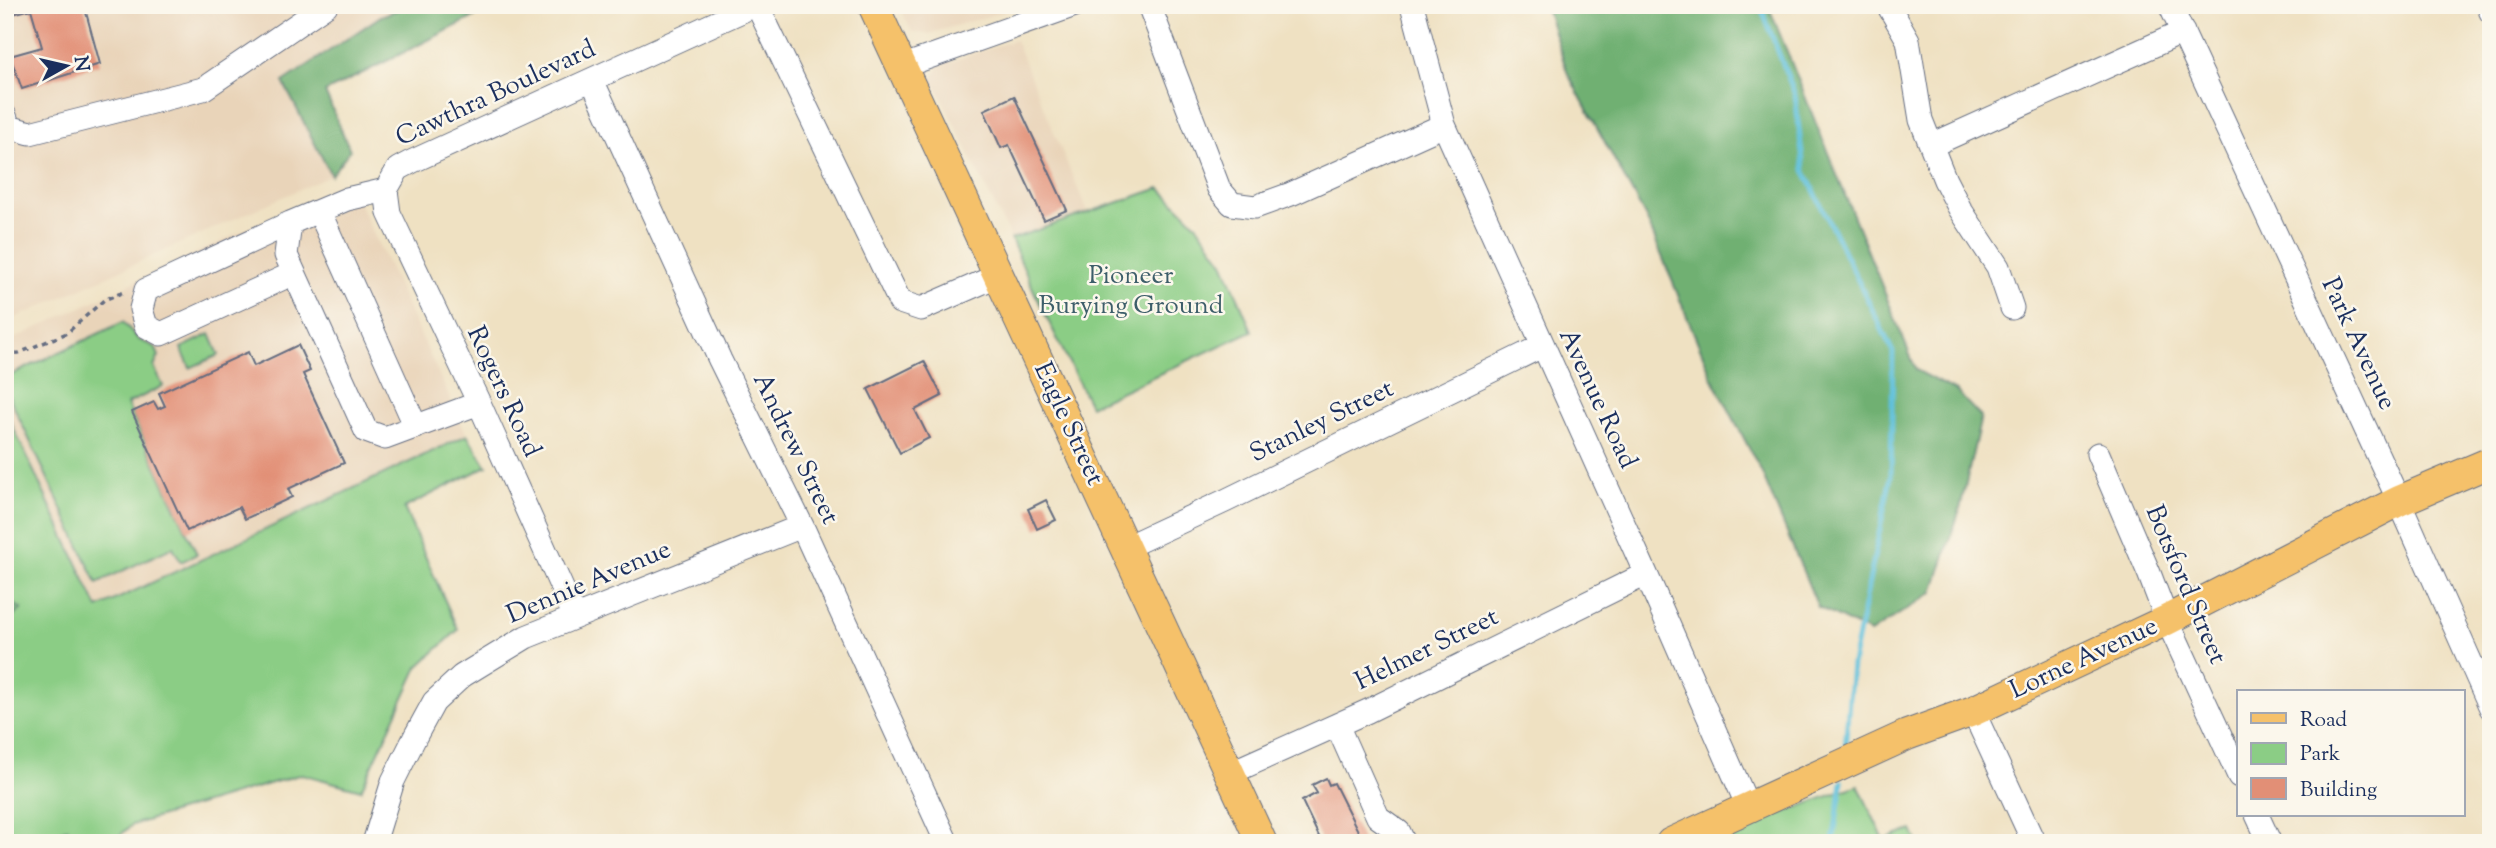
<svg xmlns="http://www.w3.org/2000/svg" width="2496" height="848" font-family="'Sorts Mill Goudy',serif">
<rect width="100%" height="100%" fill="#fbf7ec"/>
<filter id="ink" filterUnits="userSpaceOnUse"><feTurbulence type="fractalNoise" baseFrequency=".0143" numOctaves="2"/><feDisplacementMap in="SourceGraphic" scale="14" xChannelSelector="R" yChannelSelector="G"/><feConvolveMatrix kernelMatrix="1 2 1 2 8 2 1 2 1" color-interpolation-filters="sRGB"/></filter>
<filter id="wash" filterUnits="userSpaceOnUse"><feTurbulence type="fractalNoise" baseFrequency=".00686" numOctaves="4" result="noise"/><feDisplacementMap in="SourceGraphic" scale="28" xChannelSelector="R" yChannelSelector="G"/><feGaussianBlur stdDeviation="1.57" result="paint"/><feColorMatrix in="noise" values="0 0 0 0 0 0 0 0 0 0 0 0 0 0 0 0 0 1.4 0 .05"/><feComposite in="paint" operator="in"/></filter>
<g filter="url(#wash)">
<rect width="100%" height="100%" fill="#efe1c2"/>
<path fill="#e9d4b9" d="M5 5H410L381 16 283 82 331 175 11 320 5 309Z
M899 5H1025L928 34 912 32Z
M1015 40 1088 213 1011 239 932 78 940 65Z
M349 181 467 435 98 608 5 410V343Z"/>
<path fill="#8bcd85" stroke="#537e72" stroke-width="2" d="M1160 188 1196 224 1223 262 1252 331 1090 406 1033 289 1011 239Z
M123 322 139 340 155 347 159 356 154 367 163 386 127 404 197 554 181 562 173 547 97 583 5 388V378Z
M210 334 219 355 190 368 181 348Z
M5 410 98 608 467 435 487 466 404 508 458 630 418 667 361 790 302 774 132 825 111 843H5Z
M1858 785 1884 840 1912 830 1918 843H1717L1715 838Z"/>
<path fill="#70b072" stroke="#467068" stroke-width="2" d="M410 5H498L325 92 350 150 331 175 283 82 381 16Z
M1545 5H1768L1916 370 1956 391 1981 417 1960 509 1933 592 1870 633 1818 607 1761 471 1712 377 1647 220 1568 74Z
M5 599 22 609 5 624Z
M68 828 74 843H33Z"/>
<g fill="none" stroke-linecap="round" stroke-linejoin="round">
<path stroke="#5dc0db" stroke-width="5" d="M1760 5 1795 95 1804 170 1893 352 1891 476 1852 664 1845 748
M1833 843 1842 782"/>
</g>
<g id="blocks">
<path fill="#e28f76" d="M11 5H84L100 64 22 89 10 56 42 47 31 9 13 14Z
M1014 96 1067 210 1044 220 1009 145 1001 148 984 110Z
M298 345 310 371 303 374 344 463 288 489 292 497 245 519 239 507 187 531 132 412 154 402 158 409 165 406 159 393 248 352 254 366Z
M924 361 942 396 915 410 929 438 900 453 868 389Z
M1046 500 1056 520 1037 529 1028 509Z
M1326 778 1329 785 1334 783 1364 843H1322L1302 801 1317 793 1312 785Z
M1394 830 1400 843H1367Z"/>
</g>
</g>
<g filter="url(#ink)">
<use href="#blocks" fill-opacity="0" stroke="#656d81" stroke-width="2"/>
<g fill="none" stroke-linecap="round" stroke-linejoin="round">
<g stroke="#656d81" stroke-width="25">
<path id="minor" d="M757 5 900 302 921 309 999 275
M1149 5 1219 189 1232 204 1255 207 1291 194 1444 125
M1412 5 1444 125 1646 574 1749 809
M1888 5 1908 40 1921 120 1945 180 1960 209 1998 267 2012 308
M2170 5 2399 501 2491 708
M2488 5 2491 12
M901 67 1075 5
M592 80 720 360 802 526 947 843
M5 116 9 127 30 133 203 89 326 5
M1932 145 2183 32
M386 190 389 213 479 403 575 617
M386 190 347 199 290 223 286 255 366 431 385 438 479 403
M386 190 398 169 411 162 755 5
M319 211 416 427
M290 223 146 290 141 309 146 326 161 334 294 273
M2098 454 2149 573 2167 620 2239 776
M1126 547 1225 501 1542 346
M1973 711 2034 843
M1337 725 1378 817 1399 832 1404 843
M1230 773 1368 711 1646 574
M2257 815 2270 843
M1709 827 1717 843
M374 843 393 781 416 735 434 702 462 676 526 637 802 526"/>
</g>
<g stroke="#656d81" stroke-width="32">
<path id="major" d="M873 5 1262 843
M1671 843 1907 735 1973 711 2167 620 2399 501 2491 462"/>
</g>
<path stroke="#656d81" stroke-width="3.5" stroke-dasharray="5 5" stroke-linecap="butt" d="M5 354 19 353 67 333 104 300 126 291"/>
<use href="#minor" stroke="#fff" stroke-width="23"/>
<use href="#major" stroke="#f5c16b" stroke-width="30"/>
</g>
</g>
<g text-anchor="middle" dominant-baseline="central" stroke-width="5" stroke-linejoin="round" paint-order="stroke">
<g font-size="26" fill="#1b2f5e" stroke="#fbf7ec">
<text transform="translate(496 94) rotate(-25)">Cawthra Boulevard</text>
<text transform="translate(2358 344) rotate(65)">Park Avenue</text>
<text transform="translate(503 392) rotate(65)">Rogers Road</text>
<text transform="translate(1597 399) rotate(65)">Avenue Road</text>
<text transform="translate(1322 422) rotate(-26)">Stanley Street</text>
<text transform="translate(1068 424) rotate(65)">Eagle Street</text>
<text transform="translate(795 449) rotate(64)">Andrew Street</text>
<text transform="translate(589 583) rotate(-23)">Dennie Avenue</text>
<text transform="translate(2185 585) rotate(67)">Botsford Street</text>
<text transform="translate(1427 650) rotate(-26)">Helmer Street</text>
<text transform="translate(2084 659) rotate(-25)">Lorne Avenue</text>
</g>
<g font-size="26" fill="#3d5e6a" stroke="#fbf7ec">
<text x="1131" y="276">Pioneer<tspan x="1131" dy="30">Burying Ground</tspan></text>
</g>
</g>
<rect width="2496" height="848" fill="none" stroke="#fbf7ec" stroke-width="28"/>
<rect x="2237" y="690" width="228" height="126" fill="#fbf7ec" stroke="#a1a7b3" stroke-width="2"/>
<rect x="2251" y="713" width="35" height="10" fill="#f5c16b" stroke="#a1a7b3" stroke-width="2"/>
<text x="2300" y="726" font-size="21" fill="#1b2f5e">Road</text>
<rect x="2251" y="743" width="35" height="21" fill="#8bcd85" stroke="#a1a7b3" stroke-width="2"/>
<text x="2300" y="760" font-size="21" fill="#1b2f5e">Park</text>
<rect x="2251" y="778" width="35" height="21" fill="#e28f76" stroke="#a1a7b3" stroke-width="2"/>
<text x="2300" y="796" font-size="21" fill="#1b2f5e">Building</text>
<g transform="translate(66 66) rotate(82)" stroke="#fbf7ec" stroke-width="5" paint-order="stroke">
<path d="M0-5L12 26L0 18L-12 26Z" fill="#1b2f5e"/>
<text y="-10" font-size="19" font-weight="bold" text-anchor="middle" fill="#1b2f5e">N</text>
</g>
</svg>
